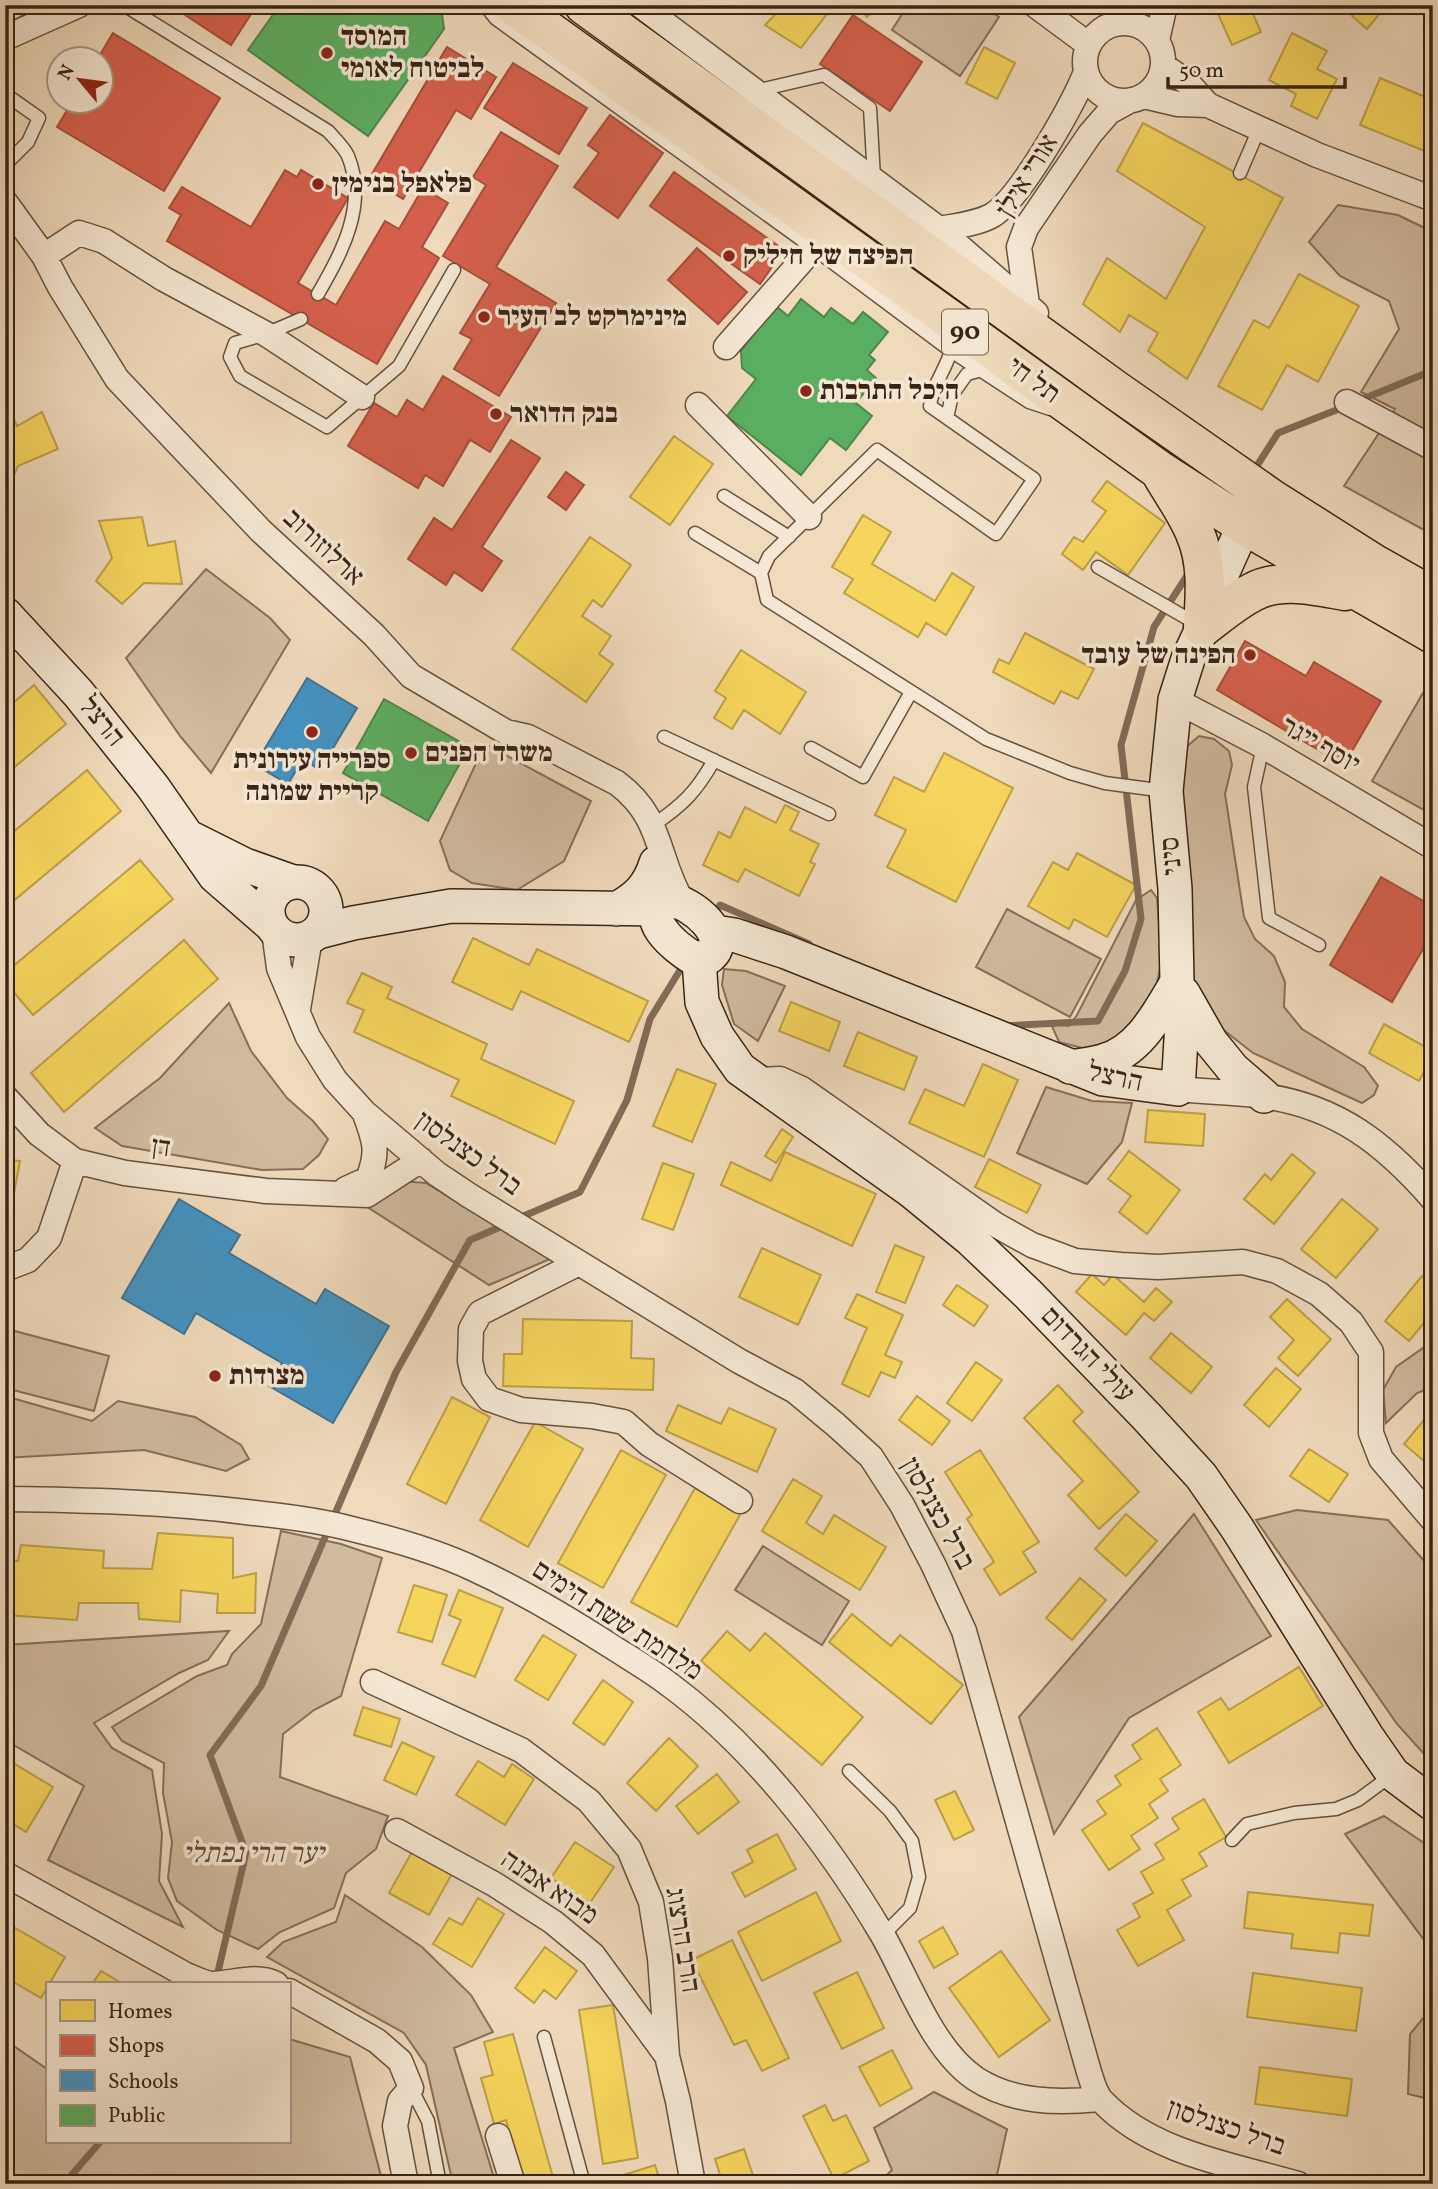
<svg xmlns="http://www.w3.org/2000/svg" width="1438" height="2189" font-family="Vollkorn,'Frank Ruhl Libre',serif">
<rect width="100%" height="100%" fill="#f0dabc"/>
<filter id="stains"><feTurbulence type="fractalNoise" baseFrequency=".00286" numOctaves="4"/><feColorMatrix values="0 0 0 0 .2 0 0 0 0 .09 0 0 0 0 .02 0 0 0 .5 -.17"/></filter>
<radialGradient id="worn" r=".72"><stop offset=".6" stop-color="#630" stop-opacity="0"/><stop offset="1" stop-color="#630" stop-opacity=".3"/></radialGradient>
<path fill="#d1bba0" stroke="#84705a" stroke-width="2" d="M908 5H981L999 17 960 76 892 30Z
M1338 205 1398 215 1433 232V535L1344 486 1395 409 1361 392 1399 329 1389 301 1340 276 1309 242Z
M206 569 270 618 290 640 211 773 180 736 126 658Z
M1423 693 1433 699V815L1372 781Z
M1199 736 1214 739 1229 751 1232 765 1225 794 1244 917 1255 939 1274 956 1285 982 1284 1007 1302 1029 1364 1067 1378 1086 1374 1095 1362 1103 1253 1053 1221 1028 1207 1007 1188 970 1176 806 1185 748Z
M485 744 591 801 564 861 517 890 472 883 450 870 440 841Z
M1151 890 1157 898 1162 960 1156 987 1141 1012 1115 1042 1090 1050 1059 1042 1051 1024 1069 1026 1077 1015 1136 900Z
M1007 909 1101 959 1070 1017 976 967Z
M724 969 746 971 785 986 758 1041 734 1024 722 985Z
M229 1003 251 1051 287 1098 313 1121 328 1139 319 1155 303 1169 262 1170 122 1146 95 1128 160 1078Z
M1046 1087 1092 1101 1132 1103 1122 1142 1087 1184 1017 1153Z
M400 1181 426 1183 550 1259 489 1285 361 1203Z
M7 1329 109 1356 94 1411 5 1388Z
M1433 1341V1387L1417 1393 1386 1423 1383 1390 1396 1367Z
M5 1396 92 1421 118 1401 195 1417 241 1445 249 1459 226 1471 144 1450 5 1458Z
M1297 1510 1388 1520 1433 1571V1764L1397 1724 1256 1520Z
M1194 1514 1271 1636 1129 1718 1054 1834 1019 1717Z
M281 1531 341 1544 382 1558 341 1696 314 1710 283 1734 280 1777 388 1816 376 1849 346 1873 334 1908 280 1932 258 1949 217 1930 177 1901 168 1878 172 1842 163 1793 164 1763 122 1741 112 1727 197 1676 227 1665 232 1654 261 1624Z
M763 1546 849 1601 822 1645 735 1590Z
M229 1631 208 1660 179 1673 94 1723 112 1748 152 1770 162 1834 159 1881 183 1927 48 1860 84 1786 5 1740V1645Z
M1384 1816 1433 1849V1952L1345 1834Z
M345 1895 422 1947 471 1995 493 2032 454 2048 496 2184H453L426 2065 404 2033 267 1957 283 1942 336 1922Z
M1433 2006V2100L1408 2094 1410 2034Z
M289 2039 350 2057 383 2184H5V2040L47 2069V2142H289Z
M934 2092 1007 2129 995 2184H877L892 2170 874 2128Z"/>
<path fill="#f6d55c" stroke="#bda047" stroke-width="2" d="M784 5H832L833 6 801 48 765 25Z
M857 5H881L867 17Z
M1238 5H1249L1261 32 1232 45 1218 14Z
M1361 5H1385L1386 6 1367 29 1352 16Z
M1292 33 1327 51 1317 69 1337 79 1317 119 1291 106 1296 94 1269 80Z
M984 47 1015 63 997 99 966 83Z
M1380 78 1433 100V138L1427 152 1360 125Z
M1143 123 1283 198 1187 379 1148 351 1158 333 1129 315 1120 332 1083 304 1107 258 1166 299 1205 227 1117 171Z
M1299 274 1359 306 1318 382 1287 365 1262 410 1218 386 1254 320 1269 328Z
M5 399 17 426 42 412 58 449 18 466 6 494Z
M674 436 713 464 670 525 630 497Z
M1107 481 1165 523 1128 575 1096 552 1083 570 1062 554 1074 537 1083 542 1106 511 1092 501Z
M863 515 891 532 872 564 935 601 952 573 974 587 946 635 926 623 918 637 844 593 853 579 832 567Z
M142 517 148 546 175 541 182 584 144 583 122 604 96 581 112 558 99 521Z
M590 537 631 565 602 607 593 600 582 616 611 636 599 654 613 664 586 702 512 649Z
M1025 633 1094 669 1078 699 1061 691 1054 704 993 672 999 659 1009 664Z
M741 650 806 692 780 734 744 710 732 729 714 718 726 698 715 691Z
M34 685 66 724 5 775V710Z
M944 753 1013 788 956 902 887 867 906 830 875 815 894 777 924 792Z
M87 770 121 811 5 908V839Z
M785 805 799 812 790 830 819 844 810 862 815 864 799 896 745 869 738 882 703 865 719 832 730 838 745 807 776 823Z
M1077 853 1136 885 1107 937 1074 919 1069 929 1028 906 1053 862 1068 870Z
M140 860 173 899 33 1015 5 982V973Z
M473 938 529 965 537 949 648 1001 629 1042 521 991 512 1010 452 982Z
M184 940 218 979 64 1112 31 1073Z
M362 973 392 987 387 998 487 1044 481 1059 574 1101 555 1144 451 1096 459 1080 354 1032 364 1010 347 1003Z
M791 1002 840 1022 829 1051 779 1031Z
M1384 1024 1433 1051V1056L1419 1081 1369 1053Z
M858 1032 917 1057 904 1090 844 1066Z
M983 1064 1018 1080 984 1157 909 1123 925 1089 964 1106Z
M677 1069 716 1084 692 1142 653 1126Z
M1148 1110 1205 1114 1203 1146 1145 1142Z
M782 1129 793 1137 776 1163 765 1156Z
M1129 1151 1180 1190 1147 1234 1119 1212 1131 1196 1108 1179Z
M785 1152 876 1194 852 1246 721 1185 731 1162 771 1181Z
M1292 1154 1315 1173 1274 1224 1244 1199 1265 1174 1271 1180Z
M5 1159 20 1161 11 1210 5 1208Z
M989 1159 1041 1185 1027 1213 975 1187Z
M663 1163 694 1174 673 1230 642 1219Z
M1342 1199 1378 1229 1336 1278 1301 1249Z
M895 1245 924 1257 905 1303 876 1292Z
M762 1248 821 1275 798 1325 739 1297Z
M1092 1274 1104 1285 1113 1275 1144 1302 1156 1288 1172 1302 1154 1321 1144 1313 1126 1335 1076 1292Z
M1422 1276 1433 1285V1312L1409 1341 1385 1321Z
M957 1285 988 1306 974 1326 943 1305Z
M857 1294 903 1315 885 1355 902 1362 895 1378 881 1372 869 1397 842 1384 867 1328 845 1318Z
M1287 1299 1331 1339 1298 1376 1278 1358 1294 1340 1270 1317Z
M523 1319 632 1321 631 1358 654 1359 653 1390 503 1386 504 1354H522Z
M1171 1333 1212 1367 1191 1393 1150 1358Z
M976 1362 1002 1380 972 1421 947 1403Z
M1276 1368 1301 1389 1269 1427 1244 1405Z
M1058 1385 1083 1412 1073 1421 1139 1492 1099 1529 1068 1495 1083 1481 1024 1418Z
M917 1396 950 1421 932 1445 899 1420Z
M452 1397 490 1417 446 1504 407 1484Z
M678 1405 721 1424 729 1408 776 1429 757 1472 666 1431Z
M1433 1409V1467L1432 1468 1404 1444Z
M535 1422 583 1449 528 1547 480 1520Z
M1309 1449 1348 1474 1329 1502 1290 1476Z
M621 1450 666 1475 603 1588 558 1563Z
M980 1450 1039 1542 1023 1552 1036 1572 1000 1595 984 1569 994 1562 967 1519 972 1515 945 1472Z
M793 1479 822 1496 806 1523 823 1534 834 1515 886 1547 860 1590 762 1531Z
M695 1488 741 1513 677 1627 631 1602Z
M1126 1514 1157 1541 1126 1576 1095 1549Z
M158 1533 233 1538V1578L256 1573 255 1613H217L218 1594 181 1590 180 1622 139 1619 138 1603H79L77 1620 5 1615V1559L18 1561 21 1545 104 1551 103 1568 152 1569Z
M1080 1578 1106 1600 1072 1640 1046 1618Z
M414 1585 447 1595 432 1642 398 1632Z
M459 1590 503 1608 475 1677 442 1664 461 1620 449 1615Z
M852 1614 891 1646 900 1635 963 1685 931 1724 829 1642Z
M727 1631 750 1651 765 1633 863 1717 822 1765 701 1661Z
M543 1635 576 1655 548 1700 515 1680Z
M1299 1667 1323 1706 1229 1763 1198 1712 1221 1698 1229 1710Z
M603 1680 633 1702 604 1745 573 1723Z
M363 1707 400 1719 391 1747 354 1735Z
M1157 1728 1181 1765 1160 1779 1168 1791 1149 1804 1158 1818 1131 1836 1140 1849 1109 1870 1082 1830 1106 1814 1097 1801 1121 1785 1115 1776 1141 1759 1132 1745Z
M669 1738 698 1766 656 1811 627 1783Z
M402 1742 434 1757 416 1795 384 1780Z
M5 1758 53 1787 26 1832 5 1819Z
M478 1761 504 1777 512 1764 534 1779 505 1825 456 1795Z
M717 1774 739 1802 698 1834 676 1806Z
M955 1791 974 1830 954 1840 935 1800Z
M1204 1799 1226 1837 1199 1853 1207 1866 1182 1880 1191 1896 1167 1910 1184 1940 1138 1966 1117 1930 1140 1917 1133 1904 1153 1893 1141 1872 1164 1859 1155 1844 1179 1829 1172 1818Z
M777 1834 796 1869 745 1897 732 1873 753 1862 747 1850Z
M575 1842 614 1867 590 1903 551 1878Z
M413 1850 453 1872 429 1915 389 1893Z
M816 1892 841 1941 762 1981 738 1932Z
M1248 1892 1373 1905 1369 1936 1340 1933 1338 1953 1291 1948 1293 1934 1244 1928Z
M478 1898 504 1914 472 1967 433 1944 449 1918 462 1925Z
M5 1922 65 1957 41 1998 5 1977Z
M943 1927 958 1954 934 1968 919 1941Z
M732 1940 789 2058 762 2071 746 2040 734 2045 692 1960Z
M545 1947 577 1971 556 1999 544 1990 534 2003 515 1988Z
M1001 1951 1050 2020 999 2057 949 1988Z
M101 1971 123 1984H92Z
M857 1972 884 2028 842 2049 814 1993Z
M1253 1973 1362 1988 1356 2031 1247 2017Z
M613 2005 638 2158 603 2164 579 2010Z
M513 2034 554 2181 545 2184H523L506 2120 494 2124 481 2078 493 2075 484 2042Z
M892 2050 912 2088 880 2106 859 2067Z
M1260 2067 1352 2079 1347 2116 1255 2104Z
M825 2105 833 2121 846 2115 869 2161 834 2179 803 2116Z
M744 2149 756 2184H723L715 2159Z
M655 2165 661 2184H609L608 2180Z"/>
<path fill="#d6604d" stroke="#a74e3c" stroke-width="2" d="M187 5H257L231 45 182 13Z
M853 15 922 62 890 111 820 64Z
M113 33 220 98 164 191 57 127 72 102H102V60H97Z
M447 47 496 77 471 119 456 110 403 199 369 179Z
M513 63 587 108 559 154 484 108Z
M610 115 663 153 618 218 574 187 599 153 588 145Z
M501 132 558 166 496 267 556 303 499 396 454 369 472 339 460 333 490 284 443 256 486 185 473 177Z
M285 170 297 177 301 170 348 198 298 283 336 305 385 221 399 229 423 188 448 203 422 247 439 258 377 364 167 241 181 215 169 208 182 187 251 227Z
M674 172 784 250 760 284 650 206Z
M697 248 747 292 718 324 668 280Z
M443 376 511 417 490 452 470 440 443 486 425 475 418 488 348 446 374 403 397 417 407 400 423 410Z
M511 440 540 458 482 547 502 561 482 591 454 572 446 585 408 559 434 518 452 530Z
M566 472 584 485 566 510 548 497Z
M1245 641 1306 676 1314 662 1381 701 1344 765 1217 690Z
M1381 877 1427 903 1433 893V932L1392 1002 1330 965Z"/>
<path fill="#4393c3" stroke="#40728f" stroke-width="2" d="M307 678 357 708 320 770 303 759 288 784 255 765Z
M179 1199 240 1235 229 1253 316 1304 325 1289 389 1326 333 1423 269 1386 282 1363 196 1313 184 1334 122 1298Z"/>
<path fill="#5aae61" stroke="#50854a" stroke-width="2" d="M280 5H430L442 14 444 29 368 136 248 50Z
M801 299 824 317 831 308 853 324 863 312 888 332 869 355 875 360 867 370 876 378 856 403 872 416 846 450 830 438 801 475 727 416 756 379 742 368 741 351 776 306 788 316Z
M384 699 469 747 428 821 343 773Z"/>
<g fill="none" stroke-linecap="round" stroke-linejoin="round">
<path stroke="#816c57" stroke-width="7" d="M1358 401 1424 374 1433 377
M1253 472 1278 433 1344 407
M713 916 720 905 809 944
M1004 1026 1098 1021 1125 971 1141 919 1121 745 1154 627 1190 571
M519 1218 580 1192 627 1100 650 1019 685 962
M216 1980 246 1853 210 1755 261 1686 396 1372 470 1240 505 1225
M64 2184 100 2142"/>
<g stroke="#66523f" stroke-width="15">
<path id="lane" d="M124 5 328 131C334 138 344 147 348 156 368 205 342 252 318 294
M485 5 496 19 813 248 951 351 1029 402 1050 409
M755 91 824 75 870 108 874 178
M5 94 39 118 28 142 5 165
M1240 173 1259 129
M301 319 266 334 235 343 230 357 240 376 327 427 399 366 454 270
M951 351C945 371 932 386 930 406L1034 479 996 534 877 450 769 556 761 573 767 600 986 739 1070 773 1105 783 1165 791
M947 418 952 395 967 374 982 370
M724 496 789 537
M695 533 761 573
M1098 567 1197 624
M664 737 829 814
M1263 746 1254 787 1269 918 1319 945
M811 748 863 777 911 692
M653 825C682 806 697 791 714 760
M849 1771 890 1811 912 1841 919 1877 910 1908 883 1935
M1232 1840 1247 1824 1294 1813 1336 1809 1358 1800 1392 1775
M544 2037 584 2184
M411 2088 428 2121 440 2184"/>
</g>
<g stroke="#66523f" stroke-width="27">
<path id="street" d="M640 5 939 229 1036 313
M1035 5 1089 45
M5 10 15 5
M1085 62a39 39 0 1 1 78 0a39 39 0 1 1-78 0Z
M5 38 79 5
M1157 40 1165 5
M1164 66 1188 83 1208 105 1317 155 1433 199
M1144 96 1178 104 1208 105
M5 202 44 256 60 287 117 379 261 531 374 635 411 676 506 732 528 737 617 783C664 818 656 859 683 903
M939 229C955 226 976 224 991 216 1020 200 1073 104 1086 72
M44 256 79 233 104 241 164 279 266 334 362 397
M1027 304 1019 247 1026 228 1090 134 1109 112 1131 100
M726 347 813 248
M1347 402 1433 448
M698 405 809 517
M1175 700 1263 746 1433 847
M274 931 279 968 308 1037 335 1080 365 1113 437 1174 470 1196 739 1361 795 1391 836 1425 871 1457 902 1505 933 1564 964 1631 1089 2072C1092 2081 1095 2094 1102 2101 1151 2153 1233 2165 1298 2184
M298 1009 310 938
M756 1080 780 1079 802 1089 996 1225 1032 1245 1075 1261 1121 1265 1158 1267 1243 1262 1277 1271 1319 1294 1351 1322 1371 1352V1433L1381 1459 1433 1520
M1178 1089C1206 1092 1235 1092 1263 1096 1337 1106 1385 1144 1433 1199
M5 1097 39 1134 75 1161 125 1173 266 1191 367 1195 421 1160
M346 1189 368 1179C379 1152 375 1141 365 1114
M579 1263 480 1313 471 1329 470 1361 474 1379 489 1399 521 1410 592 1416 624 1422 649 1444 740 1501
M5 1269 28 1260 49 1238 75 1161
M5 1499C86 1500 166 1502 246 1512 282 1516 318 1520 352 1529 393 1539 436 1551 474 1569 522 1591 569 1619 614 1648 633 1660 652 1671 670 1685 755 1748 828 1843 882 1934 908 1979 932 2050 976 2079 1013 2103 1058 2103 1100 2099
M373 1682 521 1750 589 1801 629 1849 651 1902 660 1958 667 2056 678 2101 693 2184
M397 1831 494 1884 553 1922 593 1955 667 2056
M5 1874 186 1975C194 1978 205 1984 213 1984 234 1983 257 1974 276 1984
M289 1991 377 2041 400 2061 411 2088 400 2101 395 2126 406 2184
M498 2136 513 2184"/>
</g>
<g stroke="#382415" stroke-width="36">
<path id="secondary" d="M5 614 78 693 153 787 215 876 269 923
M191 838 245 865 293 882
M268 911a29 29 0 1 1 58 0a29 29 0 1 1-58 0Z
M672 901C690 901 734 937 709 957L693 958C676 948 634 914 672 901Z
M616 909C637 898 649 886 656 863
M318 932 353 923 451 906 659 909
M715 932 734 935 786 952 1103 1079 1178 1089 1182 1023 1177 982 1175 889 1166 791 1175 700 1188 659 1203 627 1214 592 1244 525 1262 508
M699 960 702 1002 717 1036 740 1069 910 1190 970 1239 1028 1294 1146 1416 1201 1476 1237 1528 1368 1738 1393 1774 1433 1804
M1183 993 1211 1042 1233 1069 1264 1096
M1070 1067C1081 1065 1093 1064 1103 1061 1140 1051 1159 1012 1177 982"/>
</g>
<g stroke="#382415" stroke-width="41">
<path id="highway" d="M513 5 1159 470 1244 525 1433 634
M584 5 1117 391 1272 499 1373 563 1433 597
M1162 475C1173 494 1187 513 1195 533 1208 563 1205 595 1203 627
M1203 627C1219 615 1235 601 1253 592 1281 577 1316 586 1345 591"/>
</g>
<use href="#lane" stroke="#f5e7d3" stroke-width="12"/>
<use href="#street" stroke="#f5e7d3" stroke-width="24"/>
<use href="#secondary" stroke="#f5e7d3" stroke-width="33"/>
<use href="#highway" stroke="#f0dabc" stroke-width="38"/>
</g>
<g fill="#8f2418" stroke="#f5e7d3" stroke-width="2.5">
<circle cx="327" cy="53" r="7"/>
<circle cx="318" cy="184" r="7"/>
<circle cx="729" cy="256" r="7"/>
<circle cx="484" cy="317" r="7"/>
<circle cx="806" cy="391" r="7"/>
<circle cx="496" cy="414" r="7"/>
<circle cx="1250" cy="655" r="7"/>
<circle cx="312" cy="732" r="7"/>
<circle cx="411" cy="753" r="7"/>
<circle cx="215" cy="1376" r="7"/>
</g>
<g text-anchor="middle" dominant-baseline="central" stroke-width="7" stroke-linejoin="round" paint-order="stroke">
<rect fill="#f5e7d3" stroke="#715e4e" stroke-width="2" x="942" y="309.5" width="46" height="45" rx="5"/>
<g font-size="26" font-weight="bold" fill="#382415">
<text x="965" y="332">90</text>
</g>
<g font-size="28" font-weight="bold" fill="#382415" stroke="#f5e7d3" text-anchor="start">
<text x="341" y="37">המוסד<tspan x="341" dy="32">לביטוח לאומי</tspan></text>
<text x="332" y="184">פלאפל בנימין</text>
<text x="743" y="256">הפיצה של חיליק</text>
<text x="498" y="317">מינימרקט לב העיר</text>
<text x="820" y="391">היכל התרבות</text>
<text x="510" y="414">בנק הדואר</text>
<text x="1236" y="655" text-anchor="end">הפינה של עובד</text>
<text x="425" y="753">משרד הפנים</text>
<text x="312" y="760" text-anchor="middle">ספרייה עירונית<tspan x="312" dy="32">קריית שמונה</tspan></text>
<text x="229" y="1376">מצודות</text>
</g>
<g font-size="28" fill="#382415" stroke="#f5e7d3">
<text transform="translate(1028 176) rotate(-58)">אורי אילן</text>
<text transform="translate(1033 381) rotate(36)">תל חי</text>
<text transform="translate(323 548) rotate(43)">ארלוזורוב</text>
<text transform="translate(101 722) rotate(51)">הרצל</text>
<text transform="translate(1320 746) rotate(30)">יוסף ייגר</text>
<text transform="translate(1172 856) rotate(-95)">סיני</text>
<text transform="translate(1115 1078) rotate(12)">הרצל</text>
<text transform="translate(161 1148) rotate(7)">דן</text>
<text transform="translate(468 1154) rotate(36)">ברל כצנלסון</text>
<text transform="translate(1087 1355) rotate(46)">עולי הגרדום</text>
<text transform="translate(937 1514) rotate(61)">ברל כצנלסון</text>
<text transform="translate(617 1621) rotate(33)">מלחמת ששת הימים</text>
<text transform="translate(549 1888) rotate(34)">מבוא אמנה</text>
<text transform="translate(682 1940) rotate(81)">הרב הרצוג</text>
<text transform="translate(1226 2128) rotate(19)">ברל כצנלסון</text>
</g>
<g font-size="28" font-style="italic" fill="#5e4a38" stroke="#f5e7d3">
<text x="253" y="1854">יער הרי נפתלי</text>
</g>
</g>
<rect width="1438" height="2189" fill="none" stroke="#f0dabc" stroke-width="28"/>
<rect x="7" y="7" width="1424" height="2175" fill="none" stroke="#382415" stroke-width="3.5"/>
<rect x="14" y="14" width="1410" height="2161" fill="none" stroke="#382415" stroke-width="2"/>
<rect x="46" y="1982" width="245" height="161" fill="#f5e7d3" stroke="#a99987" stroke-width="2"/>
<rect x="60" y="2000" width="35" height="21" fill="#f6d55c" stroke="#a99987" stroke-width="2"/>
<text x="108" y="2018" font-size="21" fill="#382415">Homes</text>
<rect x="60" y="2035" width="35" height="21" fill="#d6604d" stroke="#a99987" stroke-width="2"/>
<text x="108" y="2052" font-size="21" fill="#382415">Shops</text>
<rect x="60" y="2070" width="35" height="21" fill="#4393c3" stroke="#a99987" stroke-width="2"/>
<text x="108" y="2088" font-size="21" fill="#382415">Schools</text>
<rect x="60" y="2105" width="35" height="21" fill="#5aae61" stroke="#a99987" stroke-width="2"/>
<text x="108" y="2122" font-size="21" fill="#382415">Public</text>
<g transform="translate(80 80) rotate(299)"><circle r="33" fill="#f5e7d3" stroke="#a99987" stroke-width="2"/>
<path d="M0-5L12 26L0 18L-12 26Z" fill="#8f2418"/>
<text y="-10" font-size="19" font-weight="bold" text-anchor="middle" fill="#382415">N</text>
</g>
<path d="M1168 77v10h177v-10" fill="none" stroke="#382415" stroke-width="3.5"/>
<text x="1179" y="77" font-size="21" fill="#382415" stroke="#f5e7d3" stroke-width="5" paint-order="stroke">50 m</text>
<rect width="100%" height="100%" filter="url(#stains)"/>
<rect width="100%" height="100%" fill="url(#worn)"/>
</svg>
